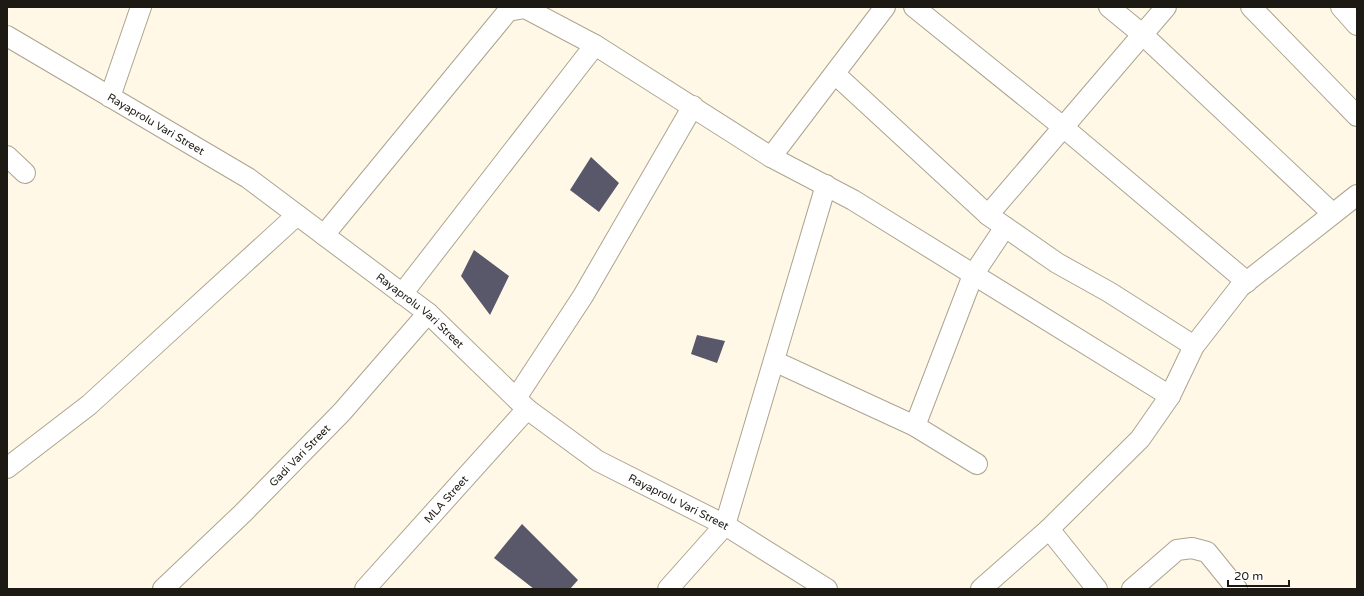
<svg xmlns="http://www.w3.org/2000/svg" width="1364" height="596" font-family="'Varela Round',sans-serif">
<rect width="100%" height="100%" fill="#fff8e6"/>
<path fill="#59576a" d="M591 157 619 183 599 212 570 190Z
M474 250 509 276 490 315 461 276Z
M697 335 725 341 717 363 691 354Z
M522 524 578 580 570 589H534L494 558Z"/>
<g fill="none" stroke-linecap="round" stroke-linejoin="round">
<g stroke="#aca48f" stroke-width="22">
<g id="minor">
<path d="M914 7 1063 127 1247 282"/>
<path d="M1109 7 1142 34 1332 213"/>
<path d="M1251 7 1357 116"/>
<path d="M1341 7 1357 25"/>
<path id="s1" d="M7 36 248 178 428 313 527 409 598 461 725 525 827 589"/>
<path d="M835 74 988 215 1057 263 1109 292 1194 346"/>
<path d="M110 97 141 7"/>
<path d="M7 156 25 173"/>
<path d="M771 157 885 7"/>
<path d="M988 215 1166 7"/>
<path d="M324 235 508 11 525 8 595 45"/>
<path d="M402 294 595 45 771 157 853 200 1170 396"/>
<path d="M774 361 915 426 977 464"/>
<path d="M516 398 583 296 693 106"/>
<path d="M915 426 973 275 1005 227"/>
<path d="M7 468 89 405 297 215"/>
<path d="M1049 529 1097 589"/>
<path id="s2" d="M163 589 243 513 342 412 428 313"/>
<path id="s3" d="M365 589 527 409"/>
<path d="M668 589 725 525 826 185"/>
<path d="M981 589 1049 529 1140 439 1170 396 1194 346 1240 287 1357 195"/>
<path d="M1132 589 1177 550 1192 548 1207 552 1237 589"/>
</g>
</g>
<use href="#minor" stroke="#fff" stroke-width="20"/>
</g>
<g text-anchor="middle" dominant-baseline="central" stroke-width="4" stroke-linejoin="round" paint-order="stroke">
<g font-size="11" fill="#1d1a13" stroke="#fff">
<text stroke="none"><textPath href="#s1" startOffset="173">Rayaprolu Vari Street</textPath></text>
<text stroke="none"><textPath href="#s1" startOffset="497">Rayaprolu Vari Street</textPath></text>
<text stroke="none"><textPath href="#s2" startOffset="191">Gadi Vari Street</textPath></text>
<text stroke="none"><textPath href="#s3" startOffset="121">MLA Street</textPath></text>
<text stroke="none"><textPath href="#s1" startOffset="821">Rayaprolu Vari Street</textPath></text>
</g>
</g>
<rect width="1364" height="596" fill="none" stroke="#1d1a13" stroke-width="16"/>
<path d="M1228 580v6h61v-6" fill="none" stroke="#1d1a13" stroke-width="2"/>
<text x="1234" y="580" font-size="12" fill="#1d1a13" stroke="#ffffff" stroke-width="3" paint-order="stroke">20 m</text>
</svg>
